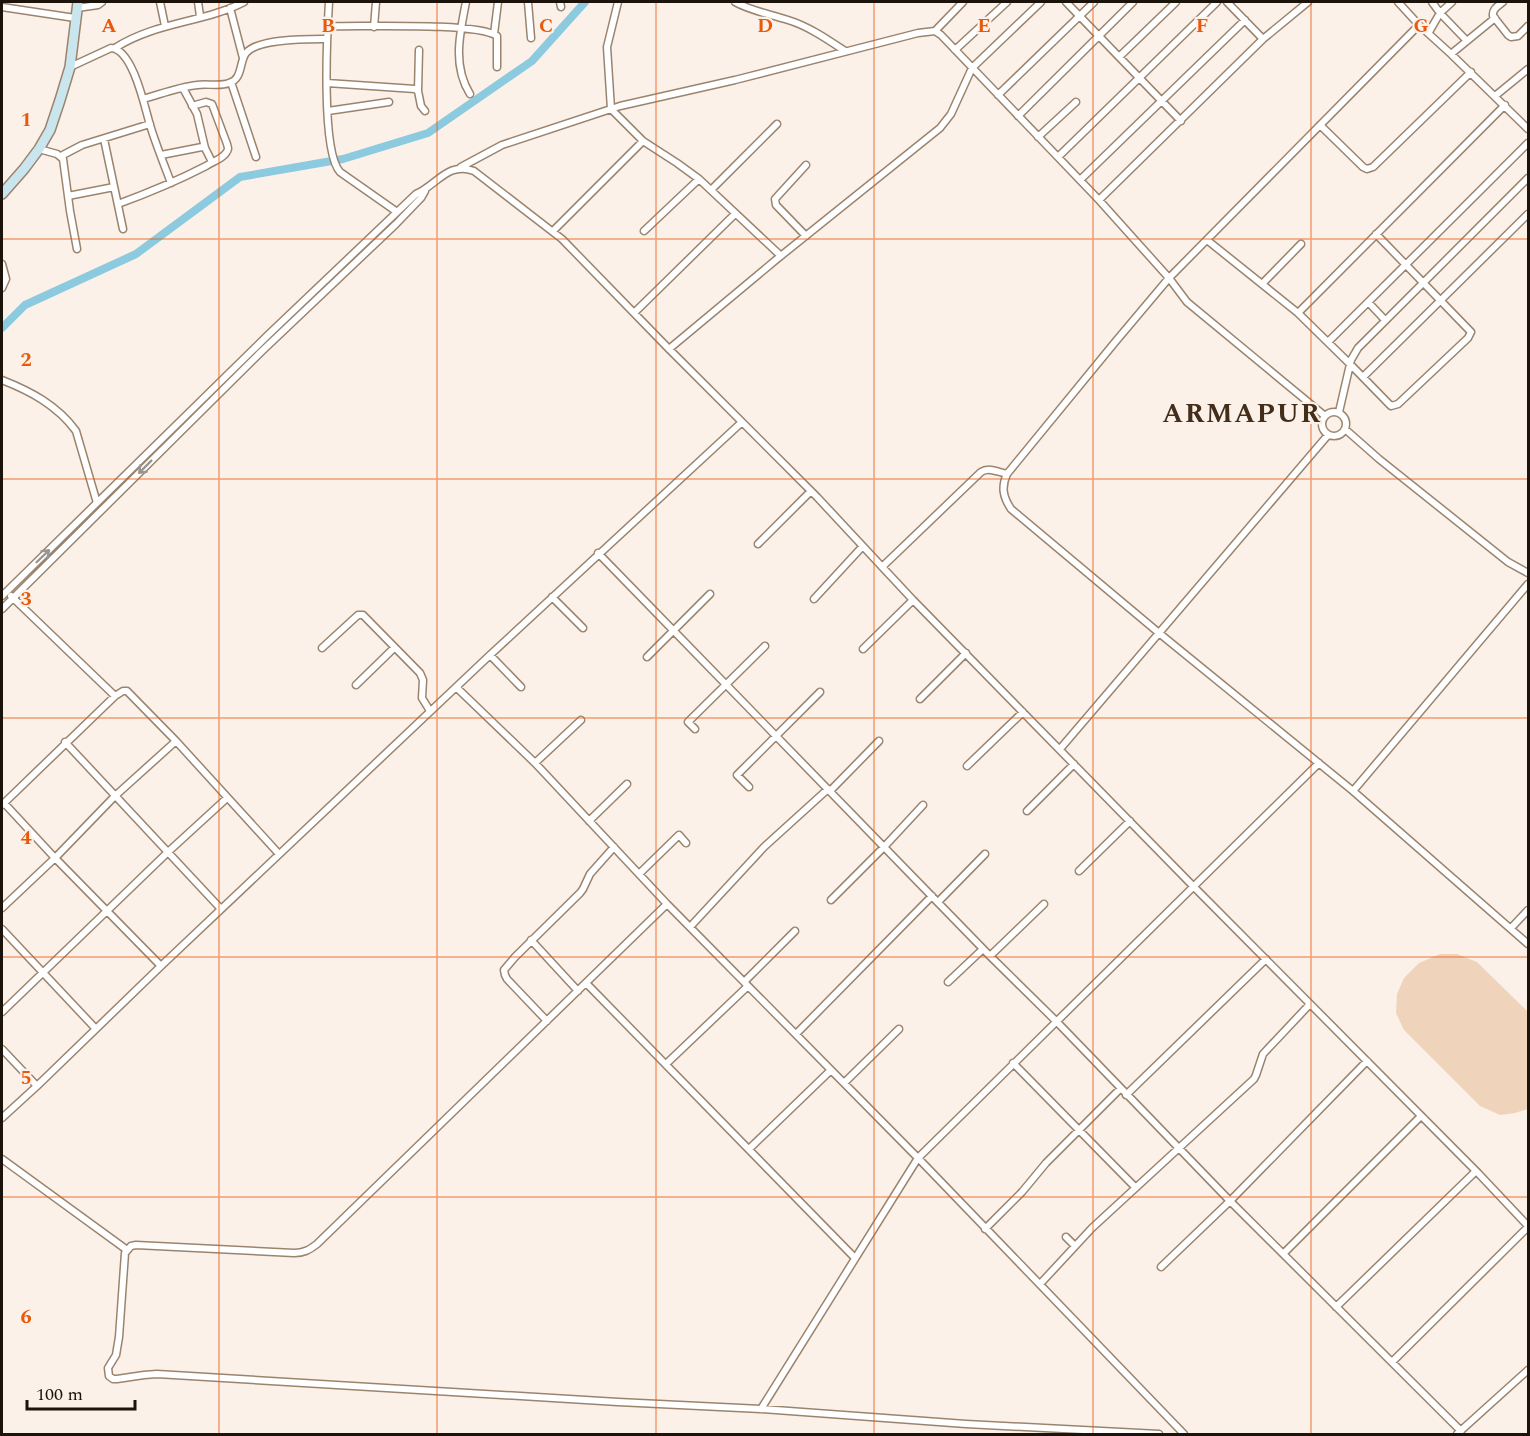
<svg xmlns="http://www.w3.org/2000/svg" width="1530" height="1436" font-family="Spectral,serif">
<rect width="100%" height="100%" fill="#fcf1e8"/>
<path fill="#efd4bb" d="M1440 954H1457L1477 962 1528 1012V1109L1515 1113 1500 1115 1480 1106 1404 1030 1396 1013 1397 994 1404 978 1419 963Z"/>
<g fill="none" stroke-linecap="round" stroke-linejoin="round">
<path stroke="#8ccadf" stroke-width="8" d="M2 328 25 305 136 254 240 177 343 159 428 133 532 61 585 2"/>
<g stroke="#9b846e" stroke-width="9">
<path id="street" d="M160 2 165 26
M198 2 200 16
M329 2C327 34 321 151 340 172L397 212
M466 2C460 33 452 65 470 94
M528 2 531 38
M560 2 561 7
M618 2 607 47 611 109 643 141 677 163 699 179 781 256
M735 2C751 11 770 14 788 20 808 26 827 39 845 51
M1066 2 1181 121
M1227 2 1263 39
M1398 2 1419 25 1451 54 1528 129
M1432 2 1440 13 1467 41
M1503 2C1498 6 1492 9 1493 16L1508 35 1511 37 1518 36 1528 26
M2 7 75 18
M77 8 98 5 102 2
M230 8 243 58
M1419 25 1169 278 1116 341 1007 474C1001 487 1003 497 1011 509L1159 633 1353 791 1528 944
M328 26C359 27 476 22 497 36V67
M374 27 376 2
M935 31 941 35 1099 200 1169 278 1187 302 1325 416
M1429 32 1440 13 1452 2
M494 34 498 2
M115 48C155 22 203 23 244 2
M955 50 1007 2
M1451 54 1495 18
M1119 57 1176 2
M70 67 111 48C133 49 145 108 150 125 156 145 164 164 171 183
M231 82 256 157
M327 83 415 89 418 91 421 106 425 111
M183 88 197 114 205 148
M418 91 419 50
M998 95 1094 2
M1495 96 1528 69
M143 99C161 94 179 87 197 85 207 83 219 87 229 83 243 79 239 62 246 53 258 38 310 39 327 39
M328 111 389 102
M1018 116 1133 2
M1320 125 1363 167 1367 169 1373 167 1471 72
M1038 137 1076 102
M104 139 123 229
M39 149 57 154 63 159 70 211 77 249
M161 155 202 147 205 148 212 162
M61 156 82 145 150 124
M1058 157 1217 2
M806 165 775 199 776 205 806 236
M461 167 502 145 620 106 735 80 918 33 935 31 963 2
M1080 180 1245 20
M711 190 777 124
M68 196 114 187
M1099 200 1263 39 1308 2
M118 204C148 193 177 181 206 166 212 162 222 159 226 153 229 149 228 148 227 144L212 104 206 102 192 106
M553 231 643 141
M644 231 699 179
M1207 240 1298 313 1350 364 1389 404 1391 406 1398 404 1468 338 1471 332 1376 234
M2 264 6 279 2 288
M1262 284 1301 244
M1368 302 1385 320
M634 313 735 214
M1298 313 1505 105
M1328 342 1528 143
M669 349 777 259 940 128 951 114 972 68 1041 2
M1363 377 1528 214
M2 380C30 391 57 405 76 431L97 503
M1322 424a12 12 0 1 1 24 0a12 12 0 1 1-24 0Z
M1339 412 1351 360 1358 348 1528 178
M1345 429 1379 459 1508 562 1528 573
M758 544 811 491
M598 553 990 956 1056 1021 1230 1201 1461 1431
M882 567 981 472C989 467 998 472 1007 474
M2 596 268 335 416 194C437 185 448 161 474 171L562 239 669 349 817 497 913 600 1194 887 1478 1173 1528 1226
M11 596 115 696
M552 597 583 628
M814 599 862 547
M2 609 261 352 396 224 421 198 425 191
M322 648 358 615H363L420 673 423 680 422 698 430 711
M863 649 913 600
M490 655 521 687
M647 657 710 594
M356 685 394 648
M456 687 535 763 667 904 918 1158 1184 1434
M920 699 966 653
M695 729 688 722 765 646
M65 742 221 909
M1060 749 1328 435
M535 763 581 720
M967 766 1023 712
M749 787 737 775 820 692
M830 791 879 741
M1353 791 1528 584
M4 803 55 858 161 966
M2 805 115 696 123 691H127L176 741 279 854
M1027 811 1074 764
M589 821 627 784
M1079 871 1130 821
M639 874 679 835 686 843
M831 900 884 847 923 805
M938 902 985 854
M667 904 317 1244C309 1250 304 1253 294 1253L136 1245 131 1246 125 1253 119 1337 116 1355 108 1368 109 1376 113 1379H117L144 1375 157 1374 618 1402 761 1409 966 1424 1159 1434
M2 908 55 858 115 796 176 741
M690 927 764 847 828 789
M1511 928 1528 910
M2 929 96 1029
M531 940 578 991
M990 956 1044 904
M744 982 795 931
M948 982 983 949
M586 983 854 1257
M2 1012 168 852 227 798
M547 1021 507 979 505 975 504 970 515 957 580 893 583 889 590 874 614 847
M796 1034 932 896
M2 1049 37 1086
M1013 1063 1135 1187
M666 1064 748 986
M844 1083 899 1029
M1126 1095 1266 959
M2 1118 37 1086 161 966 490 655 742 422
M749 1149 831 1070
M2 1159 127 1250
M985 1229 1022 1192 1046 1163 1120 1089
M1066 1237 1075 1246
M1283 1254 1421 1116
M1161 1267 1230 1201 1367 1061
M1040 1284 1092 1228 1254 1079 1256 1075 1263 1054 1310 1004
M1336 1307 1476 1171
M1392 1362 1528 1227
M761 1409 918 1158 1319 763
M1457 1434 1528 1370"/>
</g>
<g stroke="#9b846e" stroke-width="12">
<path id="secondary" d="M2 194 24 169 39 149 50 130 60 100 70 67 78 2"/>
</g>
<use href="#street" stroke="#fff" stroke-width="6"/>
<use href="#secondary" stroke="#c9e6ee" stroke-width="9"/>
</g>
<defs><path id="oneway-shaft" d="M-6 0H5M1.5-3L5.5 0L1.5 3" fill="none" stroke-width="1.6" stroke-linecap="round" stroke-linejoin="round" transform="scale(1.5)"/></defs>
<g stroke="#999591">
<use href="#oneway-shaft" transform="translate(145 467) rotate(135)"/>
<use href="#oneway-shaft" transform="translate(43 556) rotate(-44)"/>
</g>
<path fill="none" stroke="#e8590c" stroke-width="1.5" stroke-opacity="0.55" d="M219 2V1434M437 2V1434M656 2V1434M874 2V1434M1093 2V1434M1311 2V1434M2 239H1528M2 479H1528M2 718H1528M2 957H1528M2 1197H1528"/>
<g text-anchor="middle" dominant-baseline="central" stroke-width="4.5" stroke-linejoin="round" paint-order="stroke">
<g font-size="27" font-weight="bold" letter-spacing="1.5" fill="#422e1b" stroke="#fcf1e8">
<text x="1242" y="414">ARMAPUR</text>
</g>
</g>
<g font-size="20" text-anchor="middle" font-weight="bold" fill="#e8590c" stroke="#fcf1e8" stroke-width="4.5" stroke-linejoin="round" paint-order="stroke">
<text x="109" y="32">A</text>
<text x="328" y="32">B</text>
<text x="546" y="32">C</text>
<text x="765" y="32">D</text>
<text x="984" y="32">E</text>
<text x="1202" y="32">F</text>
<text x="1421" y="32">G</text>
<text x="26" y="126">1</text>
<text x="26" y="366">2</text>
<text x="26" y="605">3</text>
<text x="26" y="844">4</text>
<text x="26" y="1084">5</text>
<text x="26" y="1323">6</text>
</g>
<rect width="1530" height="1436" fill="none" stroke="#1c130b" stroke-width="6"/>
<path d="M27 1400v9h108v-9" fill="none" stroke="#1c130b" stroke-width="3"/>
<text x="36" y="1400" font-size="18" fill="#1c130b" stroke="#fcf1e8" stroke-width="4.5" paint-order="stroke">100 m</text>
</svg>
